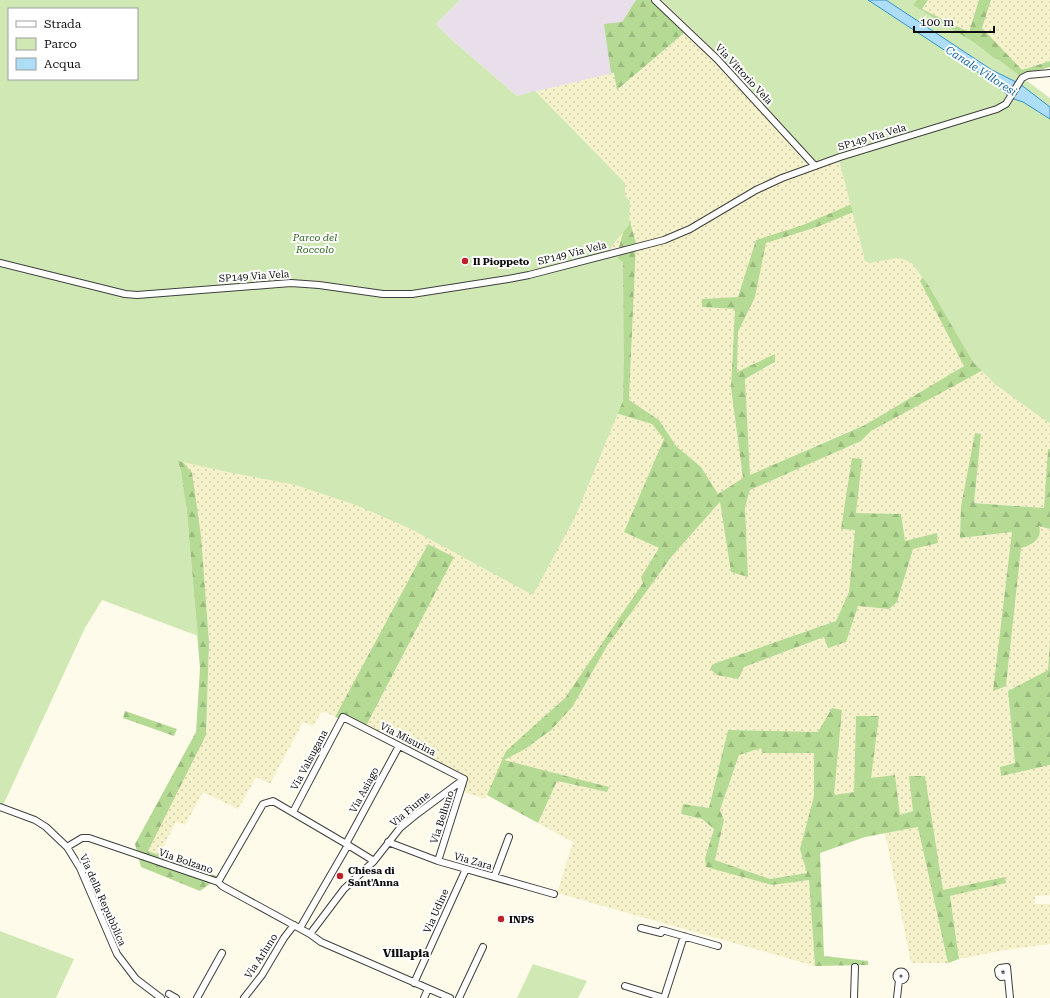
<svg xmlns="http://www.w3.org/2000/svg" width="1050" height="998" font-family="'Roboto Serif',serif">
<defs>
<pattern id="farmland-dots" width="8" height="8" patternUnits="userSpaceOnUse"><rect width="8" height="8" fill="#f5f1ca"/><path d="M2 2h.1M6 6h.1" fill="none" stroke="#d1cdac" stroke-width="1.8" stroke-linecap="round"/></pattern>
<pattern id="forest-firs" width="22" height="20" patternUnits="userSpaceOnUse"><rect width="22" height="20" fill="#b4da93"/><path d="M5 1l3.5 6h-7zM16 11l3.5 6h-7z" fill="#9aba7e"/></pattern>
</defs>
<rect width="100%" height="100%" fill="#fffbea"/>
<path fill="#e9dfeb" d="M460 0H636L622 22 611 73H614L517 96 453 41 436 24Z"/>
<path fill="url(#farmland-dots)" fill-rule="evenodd" d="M650 0H738L812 160 843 162 854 203 803 225 756 240 738 297 702 299V307L735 309 731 388 743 478 718 494 701 467 676 446 659 420 629 400 636 243 628 216 619 247 503 276 517 96 614 73 618 90 684 33Z
M928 0H979L969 32 922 9Z
M991 0H1050V61L1022 70 982 28Z
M851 160 1050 371V449H1048L1045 508 974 503 981 434 975 433 961 506 960 538 1012 532 1006 686 1021 548 1027 546 1037 539 1040 534 1039 525 1050 529V641L1048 670 1008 691 1015 763 1000 767 1001 776 1050 765V895L1035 896V904H1050V944L1005 950 959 959 950 896 1005 883V877L943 891 925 776 913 811 900 815 895 775 871 779 856 717 854 792 834 795 842 710 818 732 728 730 709 808 683 804 681 814 702 819 714 829 705 858 771 885 809 880 815 966 557 893 573 842 538 823 557 781 606 792 608 787 503 760 485 799 460 791 464 779 365 728 454 557 428 544 335 717 326 712 321 713 313 726 303 722 270 784 256 777 238 809 203 792 185 825 176 822 159 855 147 851 206 735 209 642 201 536 177 455 612 412 652 424 664 439 624 532 659 548 641 577 644 583 565 698 538 723 573 706 607 646 672 556 720 502 731 572 748 576 745 507 750 490 861 441 871 431 995 363 920 281 964 366 865 425 826 441 750 476 745 379 775 363V355L737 372 738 332 755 297 766 243 817 227 856 211ZM856 513 901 514 905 542 937 533 938 543 913 549 897 601 890 609 858 606 824 637 744 667 713 664 836 621 849 592 855 530 841 529Z
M761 747 762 753H814V796L801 849 807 873 770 879 715 860 724 820 720 810 739 754Z
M919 827 948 963H911L885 833Z"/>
<path fill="url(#forest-firs)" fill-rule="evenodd" d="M636 0H650L684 33 617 90 614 73H611L604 24 622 22Z
M913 0H928L922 9 969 32 979 0H991L982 28 1022 70 1050 61V67L1031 72 1017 81 866 4Z
M854 203 856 211 817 227 766 243 755 297 738 332 737 372 775 354V362L745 379 750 475 865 425 964 366 920 281 926 273 996 363 871 431 861 441 750 490 745 507 748 577 731 572 720 502 672 556 607 646 573 706 551 730 525 749 504 760 609 787 607 792 557 781 538 823 487 795 506 751 565 698 643 583 641 577 659 548 624 532 664 439 652 424 612 412 546 276 619 256V247L628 215 636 243 629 400 659 420 676 446 701 467 718 494 743 478 731 388 735 309 702 307V299L738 297 756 240 803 225Z
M975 433 981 434 974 503 1044 508 1048 449H1050V529L1039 526C1043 539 1032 545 1021 548L1006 686 993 691 1012 532 960 538 961 506Z
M177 455 192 473 201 536 209 642 206 735 148 851 219 877 200 891 141 867 135 844 196 732 200 668 186 504 178 502Z
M852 458 862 459 856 513 901 514 905 541 937 533 938 543 913 549 897 602 889 609 858 606 846 642 828 648 824 637 744 667 738 679 717 675 710 669 713 664 836 621 849 592 855 530 841 529Z
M428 544 454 557 365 728 335 717Z
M1050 641V765L1001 776 1000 767 1015 763 1008 691 1048 670Z
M832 708 842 710 834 795 854 792 856 716H879L871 778 895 775 900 815 913 811 909 776H925L943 890 1005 877 1006 883 950 896 959 959 948 963 918 827 865 837 820 853 824 956 868 961V965L815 966 809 880 772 885 706 867 705 858 714 829 702 819 681 814 683 804 709 808 728 730 818 732ZM761 748 762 753H814V796L800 849 807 873 770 879 715 860 724 820 720 810 739 755Z
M125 711 177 729 174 736 123 718Z"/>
<path fill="#d0e9b4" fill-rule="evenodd" d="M0 0H460L436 24 453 41 517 96 535 91 625 183V196L630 201 629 225 608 251 623 262 624 359 623 401 575 517 533 595 409 528 356 505 296 485 228 472 178 461 181 470 187 512 198 636 102 600 85 628 0 812ZM9 9H137V79H9Z
M662 0H917L913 5 975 43 994 58 999 60 1050 98V423L1042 418 995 384 973 362 928 285 912 263 903 259 897 258 870 263 864 260V256L839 160 819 167 707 43Z
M0 931 74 959 56 998H0Z
M533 964 587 981 578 998H517Z"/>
<path fill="#aeddf7" stroke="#3494cf" d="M868 0H886L992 70 1020 84 1050 107V119L1023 102 1011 98 990 80Z"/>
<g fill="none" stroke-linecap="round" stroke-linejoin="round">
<g stroke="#3f3f3f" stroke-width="8">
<path id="minor" d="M655 0 717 59 815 166
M0 263 125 294 137 295 291 283 319 285 383 294H412L508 279 529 275 664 240 690 229 756 190 782 178 840 157 997 109 1006 104 1022 78 1028 75 1050 73
M0 807 35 820 46 827 67 847 80 868 117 954 136 979 161 998
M293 812 343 717 464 779
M388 842 438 861 554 894
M348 845 347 842 399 746
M67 847 82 838H89L218 882 222 886 310 934 321 942 450 998
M374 861 400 828 417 814 464 779
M438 861 464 779
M494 877 509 837
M218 882 263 804 273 801 348 845
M300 928 348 845 374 861 344 889 310 934
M641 928 661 933 662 930 718 946
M896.5 976a4.5 4.5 0 1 1 9 0a4.5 4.5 0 1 1-9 0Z
M1008 976 1001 977 999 975 998 970 1000 968 1007 967 1010 998
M414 983 466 869
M625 986 664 998
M169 994 176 998
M197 998 222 953
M244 998 262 975 284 938 294 925
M424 998 428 989
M459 998 483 947
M664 998 684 936
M854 998 855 967
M897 998 899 980"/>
</g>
<use href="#minor" stroke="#fff" stroke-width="6"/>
</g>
<g fill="#bd222b" stroke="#fff" stroke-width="1.5">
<circle cx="465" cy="261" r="4"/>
<circle cx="340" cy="876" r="4"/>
<circle cx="501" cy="919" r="4"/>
</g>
<g text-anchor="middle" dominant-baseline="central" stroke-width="4" stroke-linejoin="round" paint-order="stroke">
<g font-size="10" fill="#0c0c0c" stroke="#fff">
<text transform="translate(744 74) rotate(47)">Via Vittorio Vela</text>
<text transform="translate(872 137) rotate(-17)">SP149 Via Vela</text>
<text transform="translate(572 253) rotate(-14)">SP149 Via Vela</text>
<text transform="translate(254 276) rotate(-4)">SP149 Via Vela</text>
<text transform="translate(408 739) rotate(27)">Via Misurina</text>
<text transform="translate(309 760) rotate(-62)">Via Valsugana</text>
<text transform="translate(364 790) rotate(-62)">Via Asiago</text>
<text transform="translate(410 809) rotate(-40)">Via Fiume</text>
<text transform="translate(442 817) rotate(-72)">Via Belluno</text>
<text transform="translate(186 861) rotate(19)">Via Bolzano</text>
<text transform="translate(473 861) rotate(16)">Via Zara</text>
<text transform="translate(103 900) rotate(66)">Via della Repubblica</text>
<text transform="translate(436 911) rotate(-66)">Via Udine</text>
<text transform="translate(261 956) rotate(-57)">Via Arluno</text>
</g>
<g font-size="10" font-style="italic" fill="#2b641b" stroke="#fff">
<text x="315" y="237">Parco del<tspan x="315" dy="12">Roccolo</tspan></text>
</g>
<g font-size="10" font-weight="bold" fill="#0c0c0c" stroke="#fff" text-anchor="start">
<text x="473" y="261">Il Pioppeto</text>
<text x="348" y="870">Chiesa di<tspan x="348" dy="12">Sant'Anna</tspan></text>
<text x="509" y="919">INPS</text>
</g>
<g font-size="11" font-style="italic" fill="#13649f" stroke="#fff">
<text transform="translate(981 71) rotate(33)">Canale Villoresi</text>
</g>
<g font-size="12" font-weight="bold" fill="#0c0c0c" stroke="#fff">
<text x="406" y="953">Villapia</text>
</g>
</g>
<rect x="8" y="8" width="130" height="72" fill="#ffffff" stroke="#9e9e9e"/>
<rect x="16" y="21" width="20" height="6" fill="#ffffff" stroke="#9e9e9e"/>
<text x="44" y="28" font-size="12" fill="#0c0c0c">Strada</text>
<rect x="16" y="38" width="20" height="12" fill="#d0e9b4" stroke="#9e9e9e"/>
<text x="44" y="48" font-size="12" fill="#0c0c0c">Parco</text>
<rect x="16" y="58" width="20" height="12" fill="#aeddf7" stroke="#9e9e9e"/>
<text x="44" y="68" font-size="12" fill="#0c0c0c">Acqua</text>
<path d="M914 26v6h80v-6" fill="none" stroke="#0c0c0c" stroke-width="2"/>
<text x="920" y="26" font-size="12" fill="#0c0c0c" stroke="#ffffff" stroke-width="3" paint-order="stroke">100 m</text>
</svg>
